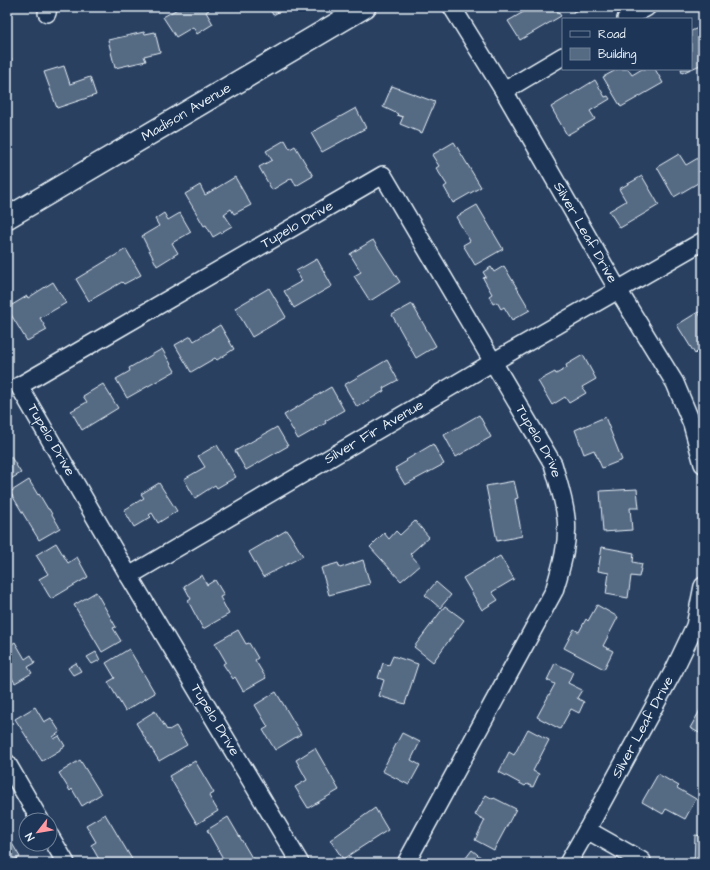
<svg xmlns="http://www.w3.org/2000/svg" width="710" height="870" font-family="'Architects Daughter',sans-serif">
<rect width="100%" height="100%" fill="#294061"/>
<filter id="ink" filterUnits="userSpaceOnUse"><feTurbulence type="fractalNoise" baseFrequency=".025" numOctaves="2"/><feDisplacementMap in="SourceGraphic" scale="8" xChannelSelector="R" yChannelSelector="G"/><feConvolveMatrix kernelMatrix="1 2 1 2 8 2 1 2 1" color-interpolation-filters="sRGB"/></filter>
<g filter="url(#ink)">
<path fill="#556a83" stroke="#e8f1f8" d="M181 7H207L209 10 206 12 213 24 197 34 193 27 176 37 163 17Z
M242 7H251L244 11Z
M269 7H285L286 8 273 15Z
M532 7H555L561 16 520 40 508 21Z
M571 7H583L574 12Z
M703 26V64L691 69V31Z
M144 32 145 34 155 32 160 52 144 56 146 61 115 68 108 40Z
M7 54 12 59 7 64Z
M64 66 70 84 90 77 96 95 57 108 44 72Z
M618 69H628L632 75 642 69H655L663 83 621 107 603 77Z
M681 69H691L682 73Z
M7 78 13 84 7 90Z
M595 80 605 97 608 96 610 99 590 111 595 119 567 135 551 107Z
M392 86 435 102 422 133 400 124 403 117 397 115 398 114 383 107Z
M356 108 366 128 322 152 311 133Z
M285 140 290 149 295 146 313 176 296 186 292 178 272 190 259 167 272 160 266 151Z
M454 142 481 187 453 203 444 187 447 185 436 168 439 166 432 155Z
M679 154 686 165 698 158 703 167V180L674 197 657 167Z
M642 176 659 205 620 228 609 211 626 201 619 189Z
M235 177 251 205 234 214 231 209 224 214 232 226 213 237 206 225 204 226 185 194 200 185 205 195Z
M477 205 503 249 475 265 463 245 470 241 456 217Z
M164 213 168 220 180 213 191 232 172 243 178 253 157 266 142 236 159 226 155 219Z
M373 240 400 282 370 301 354 276 361 272 350 254Z
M126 249 141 275 124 284 122 282 89 301 76 279Z
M317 259 332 286 294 308 284 291 302 281 296 271Z
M504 266 530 310 512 320 504 307 501 309 497 302 493 304 489 296 492 294 483 278 486 277 483 272 491 267 494 272Z
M53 282 66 303 40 318 47 330 27 341 7 308 27 296 28 298Z
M269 288 286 317 252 337 235 308Z
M412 304 436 346 416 358 392 315Z
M698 312 703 320 702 361 697 352 695 354 677 325Z
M220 325 234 349 217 360 215 358 191 372 175 345 191 336 194 341Z
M162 349 175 371 127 398 116 379 130 371 129 368Z
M583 355 596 379 582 387 586 393 569 403 565 397 552 405 538 381 555 372 556 374 567 368 566 365Z
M387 360 398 380 383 388 384 391 357 407 344 385Z
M103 384 118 408 82 430 71 411 87 402 83 396Z
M331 387 344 410 325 421 326 423 298 439 284 415Z
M479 415 491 437 456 457 444 435Z
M605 417 622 460 602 468 594 450 584 454 575 430Z
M277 427 288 446 246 470 235 451Z
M433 444 444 464 405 485 395 468 407 461 406 460Z
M217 445 236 477 217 488 215 485 195 498 184 479 205 467 198 456Z
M11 457 21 473 7 481V459Z
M29 480 38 495 39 494 48 509H49L60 528 39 540 10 492Z
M514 481 518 498 515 499 522 536 497 541 486 486Z
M159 483 177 511 158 523 152 513 149 515 151 517 134 527 124 510 144 498 141 494Z
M637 489 639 508H630L632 530 603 532 600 491Z
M415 521 429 537 410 554 420 565 401 581 370 547 384 533 389 539 396 531 400 535Z
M287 530 303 556 263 577 249 552Z
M56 543 68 563 77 557 88 577 51 599 39 579 48 574 36 555Z
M602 547 634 553 633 562 642 564 639 577 631 576 628 598 606 594 609 573 598 571Z
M500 556 514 579 492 592 498 600 482 610 463 578Z
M363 560 370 584 329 595 321 568 338 563 340 568Z
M202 575 207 585 215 580 224 595 220 597 229 614 203 629 188 601 191 599 184 586Z
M436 582 451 595 440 608 425 595Z
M96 592 116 627 113 628 121 641 102 652 74 605Z
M597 605 618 617 603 646 613 651 604 669 564 648 574 629 579 632 586 619 588 621Z
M445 606 464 620 433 662 414 647Z
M238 630 246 644 249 643 258 658 255 660 266 678 243 691 235 677 233 679 223 664 226 662 215 643Z
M15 642 25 659 31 655 35 663 28 667 32 673 15 683 7 670V647Z
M129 649 155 693 125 711 108 682 115 678 106 663Z
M96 652 100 660 92 664 87 657Z
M393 656 418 664 405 704 379 696 384 680 378 678 383 663 389 665Z
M76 663 81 671 73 675 68 668Z
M555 663 573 672 568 683 582 690 577 698 584 702 579 713 571 709 560 729 537 717 555 684 547 680Z
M276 692 301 734 275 750 263 730 268 727 255 705Z
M703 705V735L690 728Z
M35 707 44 722 51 718 60 732 53 737 54 739 59 736 65 746 60 749V750L42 761 15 719Z
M155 711 167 730 168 729 169 730 176 726 187 745 159 761 136 723Z
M528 729 549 740 533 771 539 774 533 787 527 784 525 786 499 772 509 752 514 755Z
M402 733 420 742 411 760 420 765 409 785 382 771Z
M315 748 339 790 308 808 295 787 307 780 296 760Z
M80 760 101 794 82 806 72 789 70 791 59 773Z
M195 761 214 793 209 796 218 811 197 824 169 776Z
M658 774 679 786 677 788 696 799 685 819 666 809 663 814 642 802Z
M486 795 493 799 494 798 516 809 494 850 475 840 485 820 475 815Z
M375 808 388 830 343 859 330 840Z
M105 814 133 861 129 863H101L91 845 96 842 86 825Z
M228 817 255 863H223L225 862 207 830Z
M7 835 20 857 9 863H7Z
M695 835 703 836V863H694Z
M472 850 488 863H462Z"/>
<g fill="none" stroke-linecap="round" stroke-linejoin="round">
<g stroke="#e8f1f8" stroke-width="20">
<g id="minor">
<path id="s1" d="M452 7 504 91 618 290 675 383 692 424 703 464"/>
<path d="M47 13 48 7"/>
<path d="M626 19 647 7"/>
<path d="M504 91 563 56"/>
<path id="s2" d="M129 576 493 362 703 241"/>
<path d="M7 763 40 820"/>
<path d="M587 830 642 861"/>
<path d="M50 836 66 863"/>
<path id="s3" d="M300 863 129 576 19 386 383 175 553 464C558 482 564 499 566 518 569 543 561 568 554 591L406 863"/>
<path id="s4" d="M568 863 587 830 674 670 695 626 703 586"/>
</g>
</g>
<g stroke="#e8f1f8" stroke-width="24">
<g id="major">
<path id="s5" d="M7 218 365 7"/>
</g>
</g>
<use href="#minor" stroke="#1d3557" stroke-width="17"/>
<use href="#major" stroke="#1d3557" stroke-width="21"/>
</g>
</g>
<g text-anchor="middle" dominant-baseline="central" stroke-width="3" stroke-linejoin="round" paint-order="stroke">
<g font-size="14" fill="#e8f1f8" stroke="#1d3557">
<text stroke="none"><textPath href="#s5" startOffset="208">Madison Avenue</textPath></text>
<text stroke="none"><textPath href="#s3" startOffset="875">Tupelo Drive</textPath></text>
<text stroke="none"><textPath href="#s1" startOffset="262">Silver Leaf Drive</textPath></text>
<text stroke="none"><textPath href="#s2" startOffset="284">Silver Fir Avenue</textPath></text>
<text transform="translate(51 440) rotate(60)">Tupelo Drive</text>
<text stroke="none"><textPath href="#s3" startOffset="1283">Tupelo Drive</textPath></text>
<text transform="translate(215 720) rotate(59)">Tupelo Drive</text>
<text stroke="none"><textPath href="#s4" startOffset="155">Silver Leaf Drive</textPath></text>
</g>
</g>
<rect width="710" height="870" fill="none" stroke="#1d3557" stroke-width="24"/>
<rect x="12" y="12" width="686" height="846" fill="none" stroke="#e8f1f8" stroke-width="1.5" filter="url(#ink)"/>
<rect x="562" y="18" width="130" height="52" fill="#1d3557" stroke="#6e8097"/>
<rect x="570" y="31" width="20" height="6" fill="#1d3557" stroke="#6e8097"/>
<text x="598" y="38" font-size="12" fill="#e8f1f8">Road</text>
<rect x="570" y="48" width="20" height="12" fill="#556a83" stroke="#6e8097"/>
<text x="598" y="58" font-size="12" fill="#e8f1f8">Building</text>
<g transform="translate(38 832) rotate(239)"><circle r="19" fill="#1d3557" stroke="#6e8097"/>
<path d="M0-3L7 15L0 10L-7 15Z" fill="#ff9aa2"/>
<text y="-6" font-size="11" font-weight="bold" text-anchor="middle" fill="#e8f1f8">N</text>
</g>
</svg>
